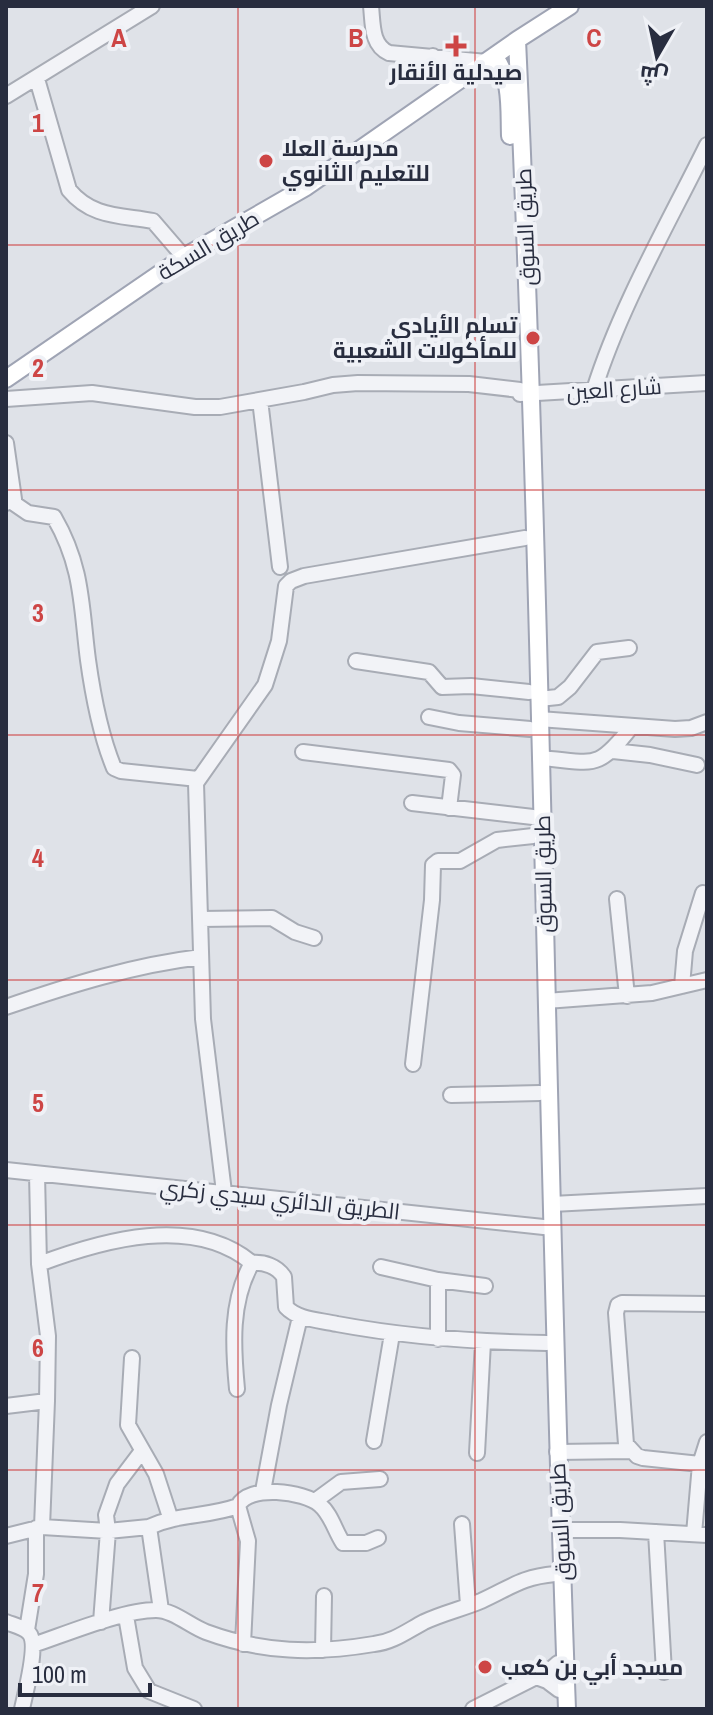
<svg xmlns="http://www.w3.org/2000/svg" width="713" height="1715" font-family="'Archivo Narrow',Cairo,sans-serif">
<rect width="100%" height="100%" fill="#dfe2e8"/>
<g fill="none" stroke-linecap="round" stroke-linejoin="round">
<g stroke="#a8acb5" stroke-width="18">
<path id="minor" d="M371 6C373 24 371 45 389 53L487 62
M433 56 459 81
M37 79 69 190C92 218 121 215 153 221L184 257
M6 96 152 6
M594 390C620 307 668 224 707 145
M520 394 707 383
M6 399 92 393 195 407H220L304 392 333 385 358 383 469 384 520 390
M260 400 280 567
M6 443 14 499 6 503
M12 502 28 513 54 517C83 567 81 606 88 660 93 696 100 734 114 768L121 771 198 779
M356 661 429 672 442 687 471 686 529 692
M539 699 558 697 570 687 597 652 629 648
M429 717 459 723 530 729
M539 719 675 729 691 728 707 722
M613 751 650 755 697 765
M303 752 449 770 453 775 449 808
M540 758C595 762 596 772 632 726
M412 803 533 817
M617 899 627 996
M201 919 272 918 295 932 314 938
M682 986 685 951 703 893
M546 1001 652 993 707 980
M6 1007C70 985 134 965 201 957
M413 1064 432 900 433 865 438 861H460L497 840 533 836
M451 1095 540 1093
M6 1170 553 1228
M224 1192 203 1019 196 783 265 685 279 641 286 586 291 581 304 576 525 538
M552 1204 707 1196
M39 1264C103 1240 193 1214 252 1263 264 1262 277 1266 284 1277L286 1307C298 1320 320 1320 337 1324 407 1337 476 1342 547 1343
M381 1267 438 1280 485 1286
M438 1339V1280
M132 1358 128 1425 156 1474 170 1517
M237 1389C233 1347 230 1301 252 1263
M6 1406 47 1401 48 1336 39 1264 37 1174
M374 1441 392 1334
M557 1452 631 1451
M477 1453 483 1342
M700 1464 643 1458 637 1456 626 1444 616 1313 618 1305 622 1303 707 1304
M263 1491 279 1405 300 1317
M315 1501 341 1482 380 1479
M238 1506 248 1541 243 1644
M462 1524 468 1605
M42 1527 47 1401
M149 1527C180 1513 208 1517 238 1506 248 1484 304 1491 320 1505 331 1514 335 1531 343 1543H366L378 1538
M561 1530H620L707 1535
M656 1532 664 1672
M694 1534 700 1464 707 1442
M6 1536 42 1527 108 1531 149 1527 161 1610
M126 1616 135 1668 149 1691 194 1709
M6 1622C13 1625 24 1627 29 1633 39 1644 25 1694 22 1709
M101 1622 108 1531 106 1515 117 1484 142 1451
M27 1630 36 1574V1528
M33 1645C66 1634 123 1610 156 1610 173 1610 190 1626 206 1632 263 1653 315 1654 374 1644 393 1642 407 1631 424 1622 443 1613 462 1609 481 1601 510 1588 521 1577 555 1574
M323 1650 324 1596
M536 1677 547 1681 559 1690
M473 1709 550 1670 558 1663"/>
</g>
<g stroke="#9fa4b4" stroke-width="20">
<path id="major" d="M517 40C543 596 546 1153 567 1709
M495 57C512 81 509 107 510 136
M6 379 184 257 306 187 517 40 570 6"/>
</g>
<use href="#minor" stroke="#f2f3f7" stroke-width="14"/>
<use href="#major" stroke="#fff" stroke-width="16"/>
</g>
<path fill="none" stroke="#cd4545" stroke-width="2" stroke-opacity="0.55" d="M238 6V1709M475 6V1709M6 245H707M6 490H707M6 735H707M6 980H707M6 1225H707M6 1470H707"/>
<g fill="#cd4545" stroke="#eff1f6" stroke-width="3">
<path d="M452 34h8v8h8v8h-8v8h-8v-8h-8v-8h8z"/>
<circle cx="266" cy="161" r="8"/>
<circle cx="533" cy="338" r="8"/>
<circle cx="485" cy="1667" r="8"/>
</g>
<g text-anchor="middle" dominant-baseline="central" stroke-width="8" stroke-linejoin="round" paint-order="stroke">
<g font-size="22" font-weight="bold" fill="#282d3f" stroke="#eff1f6" text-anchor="start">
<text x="456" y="72" text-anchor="middle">صيدلية الأنقار</text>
<text x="282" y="148">مدرسة العلا<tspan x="282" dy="25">للتعليم الثانوي</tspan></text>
<text x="517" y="325" text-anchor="end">تسلم الأيادي<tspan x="517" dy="25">للمأكولات الشعبية</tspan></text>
<text x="501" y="1667">مسجد أبي بن كعب</text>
</g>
<g font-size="22" fill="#282d3f" stroke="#eff1f6">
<text transform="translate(525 227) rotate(-92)">طريق السوق</text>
<text transform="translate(208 245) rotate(-31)">طريق السكة</text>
<text transform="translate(614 389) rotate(-4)">شارع العين</text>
<text transform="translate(543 874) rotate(-91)">طريق السوق</text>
<text transform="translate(280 1199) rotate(6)">الطريق الدائري سيدي زكري</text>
<text transform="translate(560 1522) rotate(-93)">طريق السوق</text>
</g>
</g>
<g font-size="26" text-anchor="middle" font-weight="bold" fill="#cd4545" stroke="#eff1f6" stroke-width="8" stroke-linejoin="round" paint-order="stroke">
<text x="119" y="47">A</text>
<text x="356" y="47">B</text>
<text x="594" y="47">C</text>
<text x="38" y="132">1</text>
<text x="38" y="377">2</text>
<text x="38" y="622">3</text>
<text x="38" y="867">4</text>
<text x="38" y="1112">5</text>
<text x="38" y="1357">6</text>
<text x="38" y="1602">7</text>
</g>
<rect width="713" height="1715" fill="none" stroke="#282d3f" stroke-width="16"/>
<g transform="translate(657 56) rotate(189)" stroke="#eff1f6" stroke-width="6" paint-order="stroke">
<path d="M0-6L14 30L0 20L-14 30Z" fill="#282d3f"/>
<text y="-12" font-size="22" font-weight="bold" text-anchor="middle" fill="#282d3f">ش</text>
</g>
<path d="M20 1683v12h130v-12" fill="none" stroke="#282d3f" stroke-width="4"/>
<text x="32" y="1683" font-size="24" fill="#282d3f" stroke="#eff1f6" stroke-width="6" paint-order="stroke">100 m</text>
</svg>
